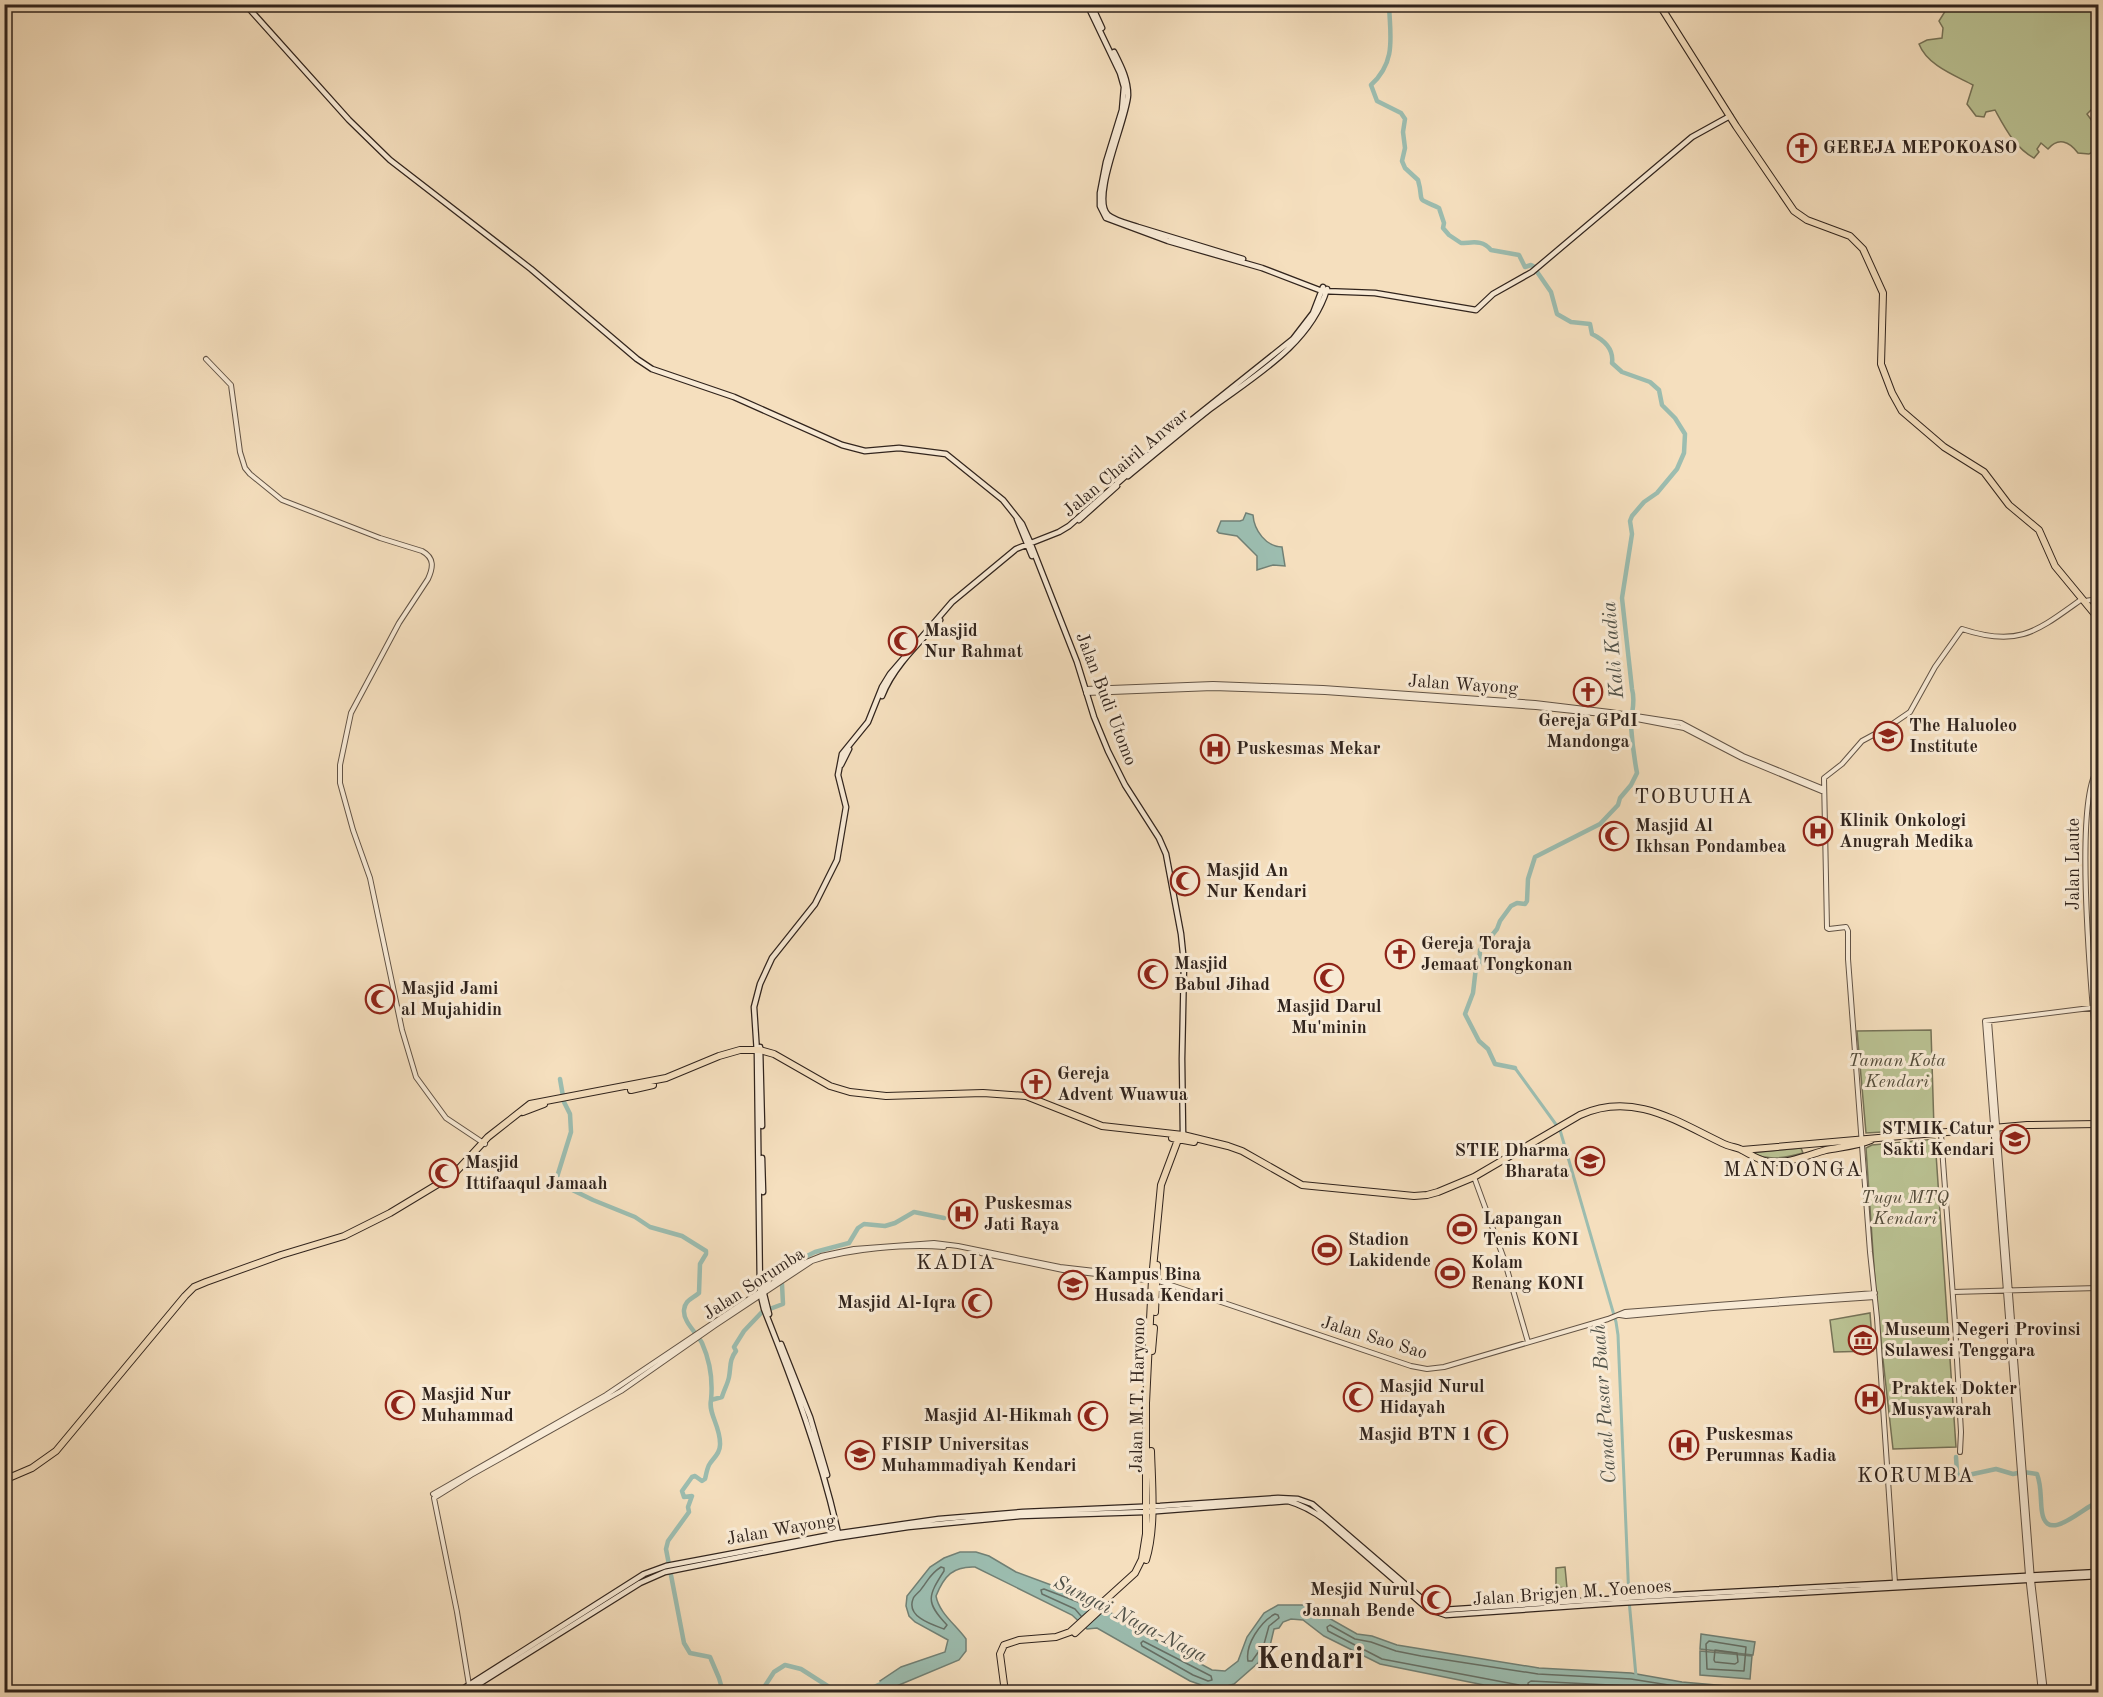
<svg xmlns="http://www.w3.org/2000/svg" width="2103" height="1697" font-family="'Old Standard TT',serif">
<rect width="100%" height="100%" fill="#f5dfbe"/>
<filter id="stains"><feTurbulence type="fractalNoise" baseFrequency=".00333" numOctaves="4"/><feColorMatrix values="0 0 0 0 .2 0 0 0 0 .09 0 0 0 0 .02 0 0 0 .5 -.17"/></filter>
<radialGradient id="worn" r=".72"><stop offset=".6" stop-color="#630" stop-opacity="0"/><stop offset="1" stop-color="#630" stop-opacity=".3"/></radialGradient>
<path fill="#bac293" stroke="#767358" stroke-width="1.5" d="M1949 5H2098V105H2096L2087 114 2098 129V148L2089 154 2078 153C2069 141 2058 137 2048 149L2041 143 2037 149 2039 152 2034 158C2015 148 2005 128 1995 110L1986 112 1984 117 1976 116 1967 104 1973 85C1954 75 1927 65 1919 44L1927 40 1942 38 1943 28 1939 21Z
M1931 1030 1934 1129 1866 1133 1857 1031Z
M1935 1139 1956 1447 1893 1449 1876 1297 1866 1148 1872 1145Z
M1801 1148 1803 1153C1785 1158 1769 1161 1751 1153Z
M1870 1313 1873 1351 1834 1352 1830 1320Z
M1565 1567 1567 1588 1556 1587V1568Z"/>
<path fill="#9cbdb0" stroke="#718075" stroke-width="1.5" d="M1246 513 1253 515C1254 530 1266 547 1282 547L1285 566 1273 565 1257 570V556L1237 536 1219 533 1217 531 1221 521H1240L1243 520Z
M1450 1262 1458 1281 1451 1284 1442 1266Z
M960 1552H976L989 1556 1016 1572 1097 1602 1126 1624 1212 1670 1225 1671 1238 1661 1247 1637 1264 1613 1278 1605H1306L1357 1634 1372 1636 1397 1645 1539 1668 1631 1673 1682 1682 1751 1688 1916 1692H1534L1504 1687 1484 1685 1380 1664 1324 1636 1303 1620 1291 1619 1283 1622 1279 1628 1274 1629 1270 1646 1258 1663 1234 1684 1220 1688 1207 1687 1190 1681 1097 1628 1087 1629 1072 1615 975 1567C953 1566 944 1576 936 1596 939 1613 956 1625 966 1639V1651L959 1660 887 1690 880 1681 901 1667 945 1652 948 1640 915 1622 909 1616 906 1606 907 1596 930 1567 944 1558Z
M1701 1634 1755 1642 1753 1655 1700 1649Z
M1700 1651 1752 1656 1750 1679 1700 1675Z"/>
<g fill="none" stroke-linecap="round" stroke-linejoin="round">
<path stroke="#667066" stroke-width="1.5" d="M941 1567 944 1568V1571C928 1596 925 1602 947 1625L944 1629C933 1625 906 1617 913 1599 914 1595 920 1592 922 1588 929 1579 930 1574 941 1567Z
M1275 1614 1278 1615 1279 1618 1269 1626 1264 1644 1252 1661H1248C1245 1645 1260 1622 1275 1614Z
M1081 1616 1075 1609 1042 1594 1041 1590 1044 1589 1091 1607
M1143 1641 1211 1676 1212 1680 1208 1681 1193 1675 1142 1646 1141 1643Z
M1709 1641 1746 1647 1744 1671 1707 1669 1706 1644Z
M1715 1650 1737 1653 1738 1662 1735 1664 1715 1662 1714 1660Z
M1522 1692 1519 1685 1382 1659 1328 1631 1327 1627 1330 1625 1355 1639 1371 1642 1396 1651 1421 1656 1538 1674 1631 1679 1681 1687 1735 1692
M1529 1692 1528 1683 1531 1681 1630 1686 1665 1692"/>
<path stroke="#9cbdb0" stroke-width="3" d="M1515 1068 1560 1130 1616 1322 1618 1335 1629 1600 1636 1676"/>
<path stroke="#9cbdb0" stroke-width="4.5" d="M1389 4C1390 36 1397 61 1371 85L1377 101 1401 113 1405 119 1403 132 1405 148 1402 161 1405 168 1418 180C1425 204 1413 196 1439 208L1444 223 1443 228 1449 235 1461 243C1472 243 1482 239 1491 250L1519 255 1525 267 1531 265 1533 266 1551 292 1557 314 1571 322 1590 324 1592 334C1604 340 1614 349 1612 363L1622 372 1650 382 1659 390 1662 405 1675 418 1685 434 1684 453 1677 469 1657 493 1644 502 1632 516 1630 521 1632 534 1622 598 1632 689C1636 703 1631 712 1631 726 1632 742 1634 757 1637 773L1631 785 1620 798 1618 805 1600 824 1535 857 1528 879 1527 901 1525 904 1517 903 1511 906 1500 921 1497 929 1480 950 1479 966 1476 967 1473 993 1465 1014 1479 1041 1488 1049 1495 1064 1515 1068
M560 1079 564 1102 570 1114 571 1132 557 1177 558 1183 593 1200 635 1217 650 1227 682 1236 706 1251V1254L700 1264 699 1293C692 1299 685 1300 684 1310 683 1322 697 1333 702 1343 710 1361 713 1380 711 1400
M1956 1457 1957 1473 1959 1477 1996 1469 2013 1474 2023 1472 2037 1474C2042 1487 2040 1499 2042 1512 2047 1545 2083 1507 2098 1502
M593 1692 597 1691 614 1692
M723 1692 719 1678 710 1657 690 1653 684 1643 666 1549 668 1541 689 1512 688 1507 692 1496 684 1497 682 1491 692 1477 695 1476 702 1481 705 1479C706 1475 707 1469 709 1465 713 1458 720 1454 720 1445 721 1427 708 1414 711 1400L722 1397C724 1390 728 1383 729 1377 731 1367 729 1360 736 1351L734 1347 744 1331 762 1312 783 1304 782 1284 777 1271 815 1252 849 1243 858 1228 864 1224 885 1226 895 1223 914 1212 944 1218
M761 1692 774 1672 785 1665 801 1669 837 1692
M863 1692 885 1682"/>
<g stroke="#625345" stroke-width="6">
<path id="tertiary" d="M206 359 231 385 240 452 245 468 250 474 282 500 380 538 422 551C435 558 433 568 428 579L399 623 351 713 340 765V783L353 830 370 878 402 1030 416 1077 446 1118 485 1144
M2085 601 2098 599
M1085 689 1213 684 1323 688 1535 703 1610 712 1681 723 1743 756 1824 789
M1086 693 1213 688 1325 692 1536 707 1621 716 1684 728 1742 758 1824 792
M2098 769C2073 800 2092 998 2096 1046 2097 1065 2096 1085 2098 1105
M1989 1021 2032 1580 2045 1692
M1941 1134 1955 1324 1961 1432 1960 1452
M1474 1177 1504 1259 1528 1342
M981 1253 1063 1270 1146 1280 1151 1279
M1953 1292 2098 1288
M1620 1315 1626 1316 1713 1308 1875 1297
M433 1494 606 1395 801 1264 821 1256 854 1249 934 1243 958 1246 1060 1267 1147 1277 1411 1366 1427 1369 1444 1367 1608 1319 1625 1312 1875 1293
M1895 1583 1877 1318 1870 1252 1848 959V931L1846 927 1829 929 1827 928 1824 778 1842 764 1862 741 1888 727 1910 712 1935 667 1962 629C2019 648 2037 631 2082 599
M469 1685 457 1612 434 1498 471 1475 621 1391 714 1326 812 1261C848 1249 906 1244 944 1247
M2041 1692 2028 1575 1985 1021 2098 1007"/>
</g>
<g stroke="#31241d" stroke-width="7">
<path id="secondary" d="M245 4 349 120 390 160 531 269 637 359 652 369 734 397 842 445 865 451 899 448 946 454 1003 500 1022 524 1030 542 1077 662 1094 717 1108 751 1125 785 1159 838 1166 854 1181 934 1184 963 1182 1059 1183 1135
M1087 4 1120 73 1124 87 1122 110 1106 162 1100 193V206L1106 218 1168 241 1262 268 1322 291 1375 293 1476 310 1493 294 1532 272 1692 137 1730 116
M1091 4 1102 28
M1114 52C1121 66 1128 79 1128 95 1127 119 1090 198 1108 215 1115 221 1129 224 1138 227 1173 238 1208 248 1243 259
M1128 476C1155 454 1182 431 1210 409 1254 376 1310 345 1327 289
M1017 519 1032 556
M1079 520 1117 486
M882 696C893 667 919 643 940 620
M841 765 849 749
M760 1047 762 1126
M762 1158 763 1192
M764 1275V1294L769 1314
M781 1344 810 1417 827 1475
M838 1533C821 1456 793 1382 764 1309L760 1292 757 1053 754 1007 760 984 772 958 815 904 837 860 846 807 838 775 842 754 868 722 882 687 890 674 952 602 1016 549 1059 532 1069 526 1164 442 1293 339 1313 313 1323 287
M458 1692 644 1574 666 1566 841 1533 939 1519 1023 1512 1160 1506 1278 1498 1298 1499 1312 1504 1420 1597 1432 1606 1442 1610 1655 1596 2098 1572
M466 1692 640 1583 665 1572 835 1538 908 1527 1020 1516 1145 1512 1288 1501C1302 1505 1313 1511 1325 1520L1428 1609 1446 1615 1617 1603 2098 1576"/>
</g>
<g stroke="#31241d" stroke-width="8">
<path id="trunk" d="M1659 4 1736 126 1794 211 1807 220 1850 236 1863 249 1883 293 1881 364 1892 393 1902 411 1944 447 1984 472 2009 505 2039 530 2055 566 2098 618
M631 1090 653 1085
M523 1112 544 1104
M1172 1138 1194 1142
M1742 1150 2027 1125 2098 1124
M1155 1312 1157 1265
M1152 1351 1154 1328
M4 1480 32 1468 56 1451 185 1296 194 1287 206 1282 281 1255 344 1236 390 1213 453 1175 488 1137 530 1104 666 1078 719 1056 740 1050H760L774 1054 830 1086 850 1092 886 1096 983 1093 1026 1096 1102 1126 1183 1135 1228 1146 1242 1151 1302 1185 1414 1196 1427 1195 1438 1192 1474 1177 1580 1115C1633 1091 1676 1121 1722 1143 1728 1146 1734 1147 1740 1149 1750 1154 1757 1160 1769 1162 1788 1164 1808 1155 1826 1150 1841 1147 1857 1146 1871 1140
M1146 1560C1156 1528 1152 1485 1151 1451
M1075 1633 1103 1607
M1005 1692 1000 1654 1004 1645 1019 1640 1056 1637 1070 1632 1135 1573 1142 1559 1146 1534V1403L1152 1279 1161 1185 1179 1137"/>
</g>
<use href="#tertiary" stroke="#f8ead5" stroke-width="4"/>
<use href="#secondary" stroke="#f8ead5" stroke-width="4.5"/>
<use href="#trunk" stroke="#f5dfbe" stroke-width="6"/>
</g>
<defs>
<g id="church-ring" transform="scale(1.5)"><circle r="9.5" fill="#f8ead5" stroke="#8f2418" stroke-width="1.5"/><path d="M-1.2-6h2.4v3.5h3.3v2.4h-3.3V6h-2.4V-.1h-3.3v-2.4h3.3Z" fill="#8f2418"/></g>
<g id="mosque-ring" transform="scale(1.5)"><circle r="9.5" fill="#f8ead5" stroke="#8f2418" stroke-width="1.5"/><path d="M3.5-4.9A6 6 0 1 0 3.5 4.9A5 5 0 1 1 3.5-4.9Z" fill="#8f2418"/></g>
<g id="university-ring" transform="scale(1.5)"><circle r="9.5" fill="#f8ead5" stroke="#8f2418" stroke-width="1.5"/><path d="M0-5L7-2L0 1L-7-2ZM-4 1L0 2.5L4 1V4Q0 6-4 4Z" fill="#8f2418"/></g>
<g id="hospital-ring" transform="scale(1.5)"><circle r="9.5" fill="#f8ead5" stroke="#8f2418" stroke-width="1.5"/><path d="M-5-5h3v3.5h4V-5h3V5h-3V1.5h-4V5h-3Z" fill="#8f2418"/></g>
<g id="stadium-ring" transform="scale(1.5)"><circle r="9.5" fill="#f8ead5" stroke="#8f2418" stroke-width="1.5"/><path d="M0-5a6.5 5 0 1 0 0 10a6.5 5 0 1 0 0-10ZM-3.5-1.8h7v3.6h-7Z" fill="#8f2418"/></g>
<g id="museum-ring" transform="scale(1.5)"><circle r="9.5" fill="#f8ead5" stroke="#8f2418" stroke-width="1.5"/><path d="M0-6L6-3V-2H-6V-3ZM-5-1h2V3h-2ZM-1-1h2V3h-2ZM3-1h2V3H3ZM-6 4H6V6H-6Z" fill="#8f2418"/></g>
</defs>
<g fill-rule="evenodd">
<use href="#church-ring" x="1802" y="148"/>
<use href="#mosque-ring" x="903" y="641"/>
<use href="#church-ring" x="1588" y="692"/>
<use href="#university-ring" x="1888" y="736"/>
<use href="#hospital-ring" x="1215" y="749"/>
<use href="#hospital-ring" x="1818" y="831"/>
<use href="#mosque-ring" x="1614" y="836"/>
<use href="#mosque-ring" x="1185" y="881"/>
<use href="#church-ring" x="1400" y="954"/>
<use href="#mosque-ring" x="1153" y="974"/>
<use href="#mosque-ring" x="1329" y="978"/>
<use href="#mosque-ring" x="380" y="999"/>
<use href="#church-ring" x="1036" y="1084"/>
<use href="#university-ring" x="2015" y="1139"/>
<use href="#university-ring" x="1590" y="1161"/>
<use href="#mosque-ring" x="444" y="1173"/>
<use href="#hospital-ring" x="963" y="1214"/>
<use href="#stadium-ring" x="1462" y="1229"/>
<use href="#stadium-ring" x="1327" y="1250"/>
<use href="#stadium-ring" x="1450" y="1273"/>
<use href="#university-ring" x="1073" y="1285"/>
<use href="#mosque-ring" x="977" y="1303"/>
<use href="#museum-ring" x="1863" y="1340"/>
<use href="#mosque-ring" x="1358" y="1397"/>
<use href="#hospital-ring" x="1870" y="1399"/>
<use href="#mosque-ring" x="400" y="1405"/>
<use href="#mosque-ring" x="1093" y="1416"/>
<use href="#mosque-ring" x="1493" y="1435"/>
<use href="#hospital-ring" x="1684" y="1445"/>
<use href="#university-ring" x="860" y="1455"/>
<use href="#mosque-ring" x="1436" y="1600"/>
</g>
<g text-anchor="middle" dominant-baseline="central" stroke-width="6" stroke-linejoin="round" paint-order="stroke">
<g font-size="18" font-weight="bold" fill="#31241d" stroke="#f8ead5" text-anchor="start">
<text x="1823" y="148">GEREJA MEPOKOASO</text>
<text x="924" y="631">Masjid<tspan x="924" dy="21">Nur Rahmat</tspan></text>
<text x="1588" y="721" text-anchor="middle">Gereja GPdI<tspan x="1588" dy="21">Mandonga</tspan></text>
<text x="1909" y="726">The Haluoleo<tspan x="1909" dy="21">Institute</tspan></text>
<text x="1236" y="749">Puskesmas Mekar</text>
<text x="1839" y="821">Klinik Onkologi<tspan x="1839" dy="21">Anugrah Medika</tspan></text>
<text x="1635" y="826">Masjid Al<tspan x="1635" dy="21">Ikhsan Pondambea</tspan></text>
<text x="1206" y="871">Masjid An<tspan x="1206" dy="21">Nur Kendari</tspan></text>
<text x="1421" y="944">Gereja Toraja<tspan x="1421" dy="21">Jemaat Tongkonan</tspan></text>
<text x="1174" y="964">Masjid<tspan x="1174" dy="21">Babul Jihad</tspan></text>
<text x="401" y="989">Masjid Jami<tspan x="401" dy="21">al Mujahidin</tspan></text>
<text x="1329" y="1007" text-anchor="middle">Masjid Darul<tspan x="1329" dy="21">Mu'minin</tspan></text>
<text x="1057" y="1074">Gereja<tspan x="1057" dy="21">Advent Wuawua</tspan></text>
<text x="1994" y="1129" text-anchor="end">STMIK Catur<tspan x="1994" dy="21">Sakti Kendari</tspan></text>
<text x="1569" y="1151" text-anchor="end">STIE Dharma<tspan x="1569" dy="21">Bharata</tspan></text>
<text x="465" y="1163">Masjid<tspan x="465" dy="21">Ittifaaqul Jamaah</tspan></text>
<text x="984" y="1204">Puskesmas<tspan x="984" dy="21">Jati Raya</tspan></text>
<text x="1483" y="1219">Lapangan<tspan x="1483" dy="21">Tenis KONI</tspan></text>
<text x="1348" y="1240">Stadion<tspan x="1348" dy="21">Lakidende</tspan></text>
<text x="1471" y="1263">Kolam<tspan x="1471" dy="21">Renang KONI</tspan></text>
<text x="1094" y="1275">Kampus Bina<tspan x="1094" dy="21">Husada Kendari</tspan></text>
<text x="956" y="1303" text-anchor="end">Masjid Al-Iqra</text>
<text x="1884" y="1330">Museum Negeri Provinsi<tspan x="1884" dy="21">Sulawesi Tenggara</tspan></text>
<text x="1379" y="1387">Masjid Nurul<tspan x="1379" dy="21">Hidayah</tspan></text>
<text x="1891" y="1389">Praktek Dokter<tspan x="1891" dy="21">Musyawarah</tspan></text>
<text x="421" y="1395">Masjid Nur<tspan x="421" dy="21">Muhammad</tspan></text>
<text x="1072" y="1416" text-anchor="end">Masjid Al-Hikmah</text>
<text x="1472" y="1435" text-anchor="end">Masjid BTN 1</text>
<text x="1705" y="1435">Puskesmas<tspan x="1705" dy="21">Perumnas Kadia</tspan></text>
<text x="881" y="1445">FISIP Universitas<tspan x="881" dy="21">Muhammadiyah Kendari</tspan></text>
<text x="1415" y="1590" text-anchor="end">Mesjid Nurul<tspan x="1415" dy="21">Jannah Bende</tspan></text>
</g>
<g font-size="18" fill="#31241d" stroke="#f8ead5">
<text transform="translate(1126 463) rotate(-40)">Jalan Chairil Anwar</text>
<text transform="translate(1463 685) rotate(4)">Jalan Wayong</text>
<text transform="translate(1106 699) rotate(69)">Jalan Budi Utomo</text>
<text transform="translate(2074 864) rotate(-90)">Jalan Laute</text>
<text transform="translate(754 1284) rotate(-33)">Jalan Sorumba</text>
<text transform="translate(1374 1338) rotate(17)">Jalan Sao Sao</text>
<text transform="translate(1138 1395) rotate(-89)">Jalan M.T. Haryono</text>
<text transform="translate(781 1530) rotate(-10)">Jalan Wayong</text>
<text transform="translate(1572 1593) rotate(-4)">Jalan Brigjen M. Yoenoes</text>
</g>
<g font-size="18" font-style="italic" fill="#534c3a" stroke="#f8ead5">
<text x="1897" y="1061">Taman Kota<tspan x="1897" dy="21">Kendari</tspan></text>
<text x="1905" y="1198">Tugu MTQ<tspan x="1905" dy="21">Kendari</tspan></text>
</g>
<g font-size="20" font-style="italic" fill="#515249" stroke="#f8ead5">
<text transform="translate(1614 650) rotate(-95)">Kali Kadia</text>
<text transform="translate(1605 1404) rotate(-94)">Canal Pasar Buah</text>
<text transform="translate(1130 1620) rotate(27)">Sungai Naga-Naga</text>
</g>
<g font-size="21" letter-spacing="1.5" fill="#31241d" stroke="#f8ead5">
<text x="1694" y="797">TOBUUHA</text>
<text x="1793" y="1170">MANDONGA</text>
<text x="956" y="1263">KADIA</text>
<text x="1916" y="1476">KORUMBA</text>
</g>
<g font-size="30" font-weight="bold" fill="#31241d" stroke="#f8ead5">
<text x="1310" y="1660">Kendari</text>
</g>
</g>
<rect width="2103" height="1697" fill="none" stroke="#f5dfbe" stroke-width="24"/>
<rect x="6" y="6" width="2091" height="1685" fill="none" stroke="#31241d" stroke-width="3"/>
<rect x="12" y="12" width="2079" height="1673" fill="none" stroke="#31241d" stroke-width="1.5"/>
<rect width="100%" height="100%" filter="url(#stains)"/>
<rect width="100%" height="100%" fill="url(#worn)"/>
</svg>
